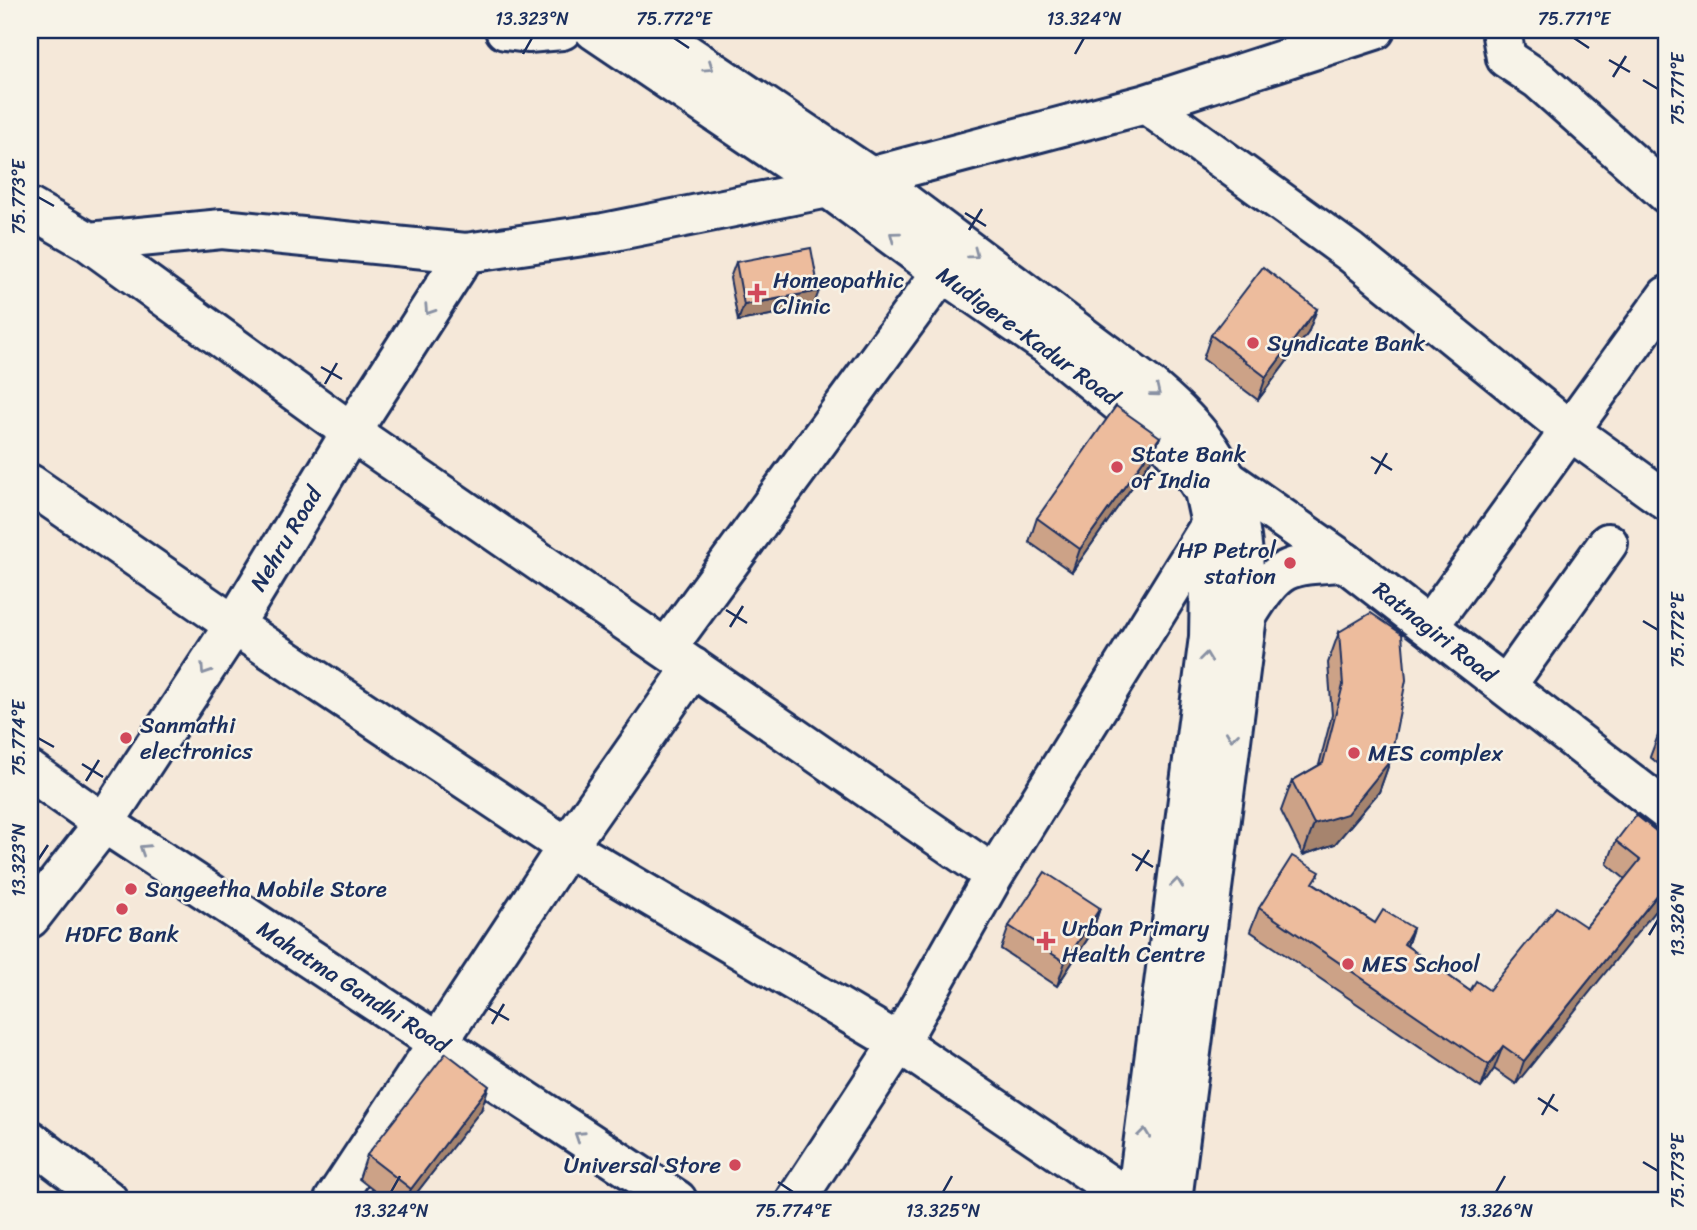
<svg xmlns="http://www.w3.org/2000/svg" width="1697" height="1230" font-family="Sriracha,sans-serif">
<rect width="100%" height="100%" fill="#f5e8d9"/>
<filter id="ink" filterUnits="userSpaceOnUse"><feTurbulence type="fractalNoise" baseFrequency=".0143" numOctaves="2"/><feDisplacementMap in="SourceGraphic" scale="14" xChannelSelector="R" yChannelSelector="G"/><feConvolveMatrix kernelMatrix="1 2 1 2 8 2 1 2 1" color-interpolation-filters="sRGB"/></filter>
<g filter="url(#ink)">
<g fill="none" stroke-linecap="round" stroke-linejoin="round">
<g stroke="#1b2f5e" stroke-width="44">
<path id="minor" d="M505 30 528 33 562 30
M1501 30 1506 58 1539 80 1667 194
M1146 104 1350 252 1569 430 1667 501
M30 208 89 242 351 432 994 875
M89 242 222 229 466 253 604 233 828 188 1146 104 1375 30
M1205 475 1228 480 1345 562 1667 811
M30 484 234 625 567 847 899 1043 1131 1200
M1429 626 1667 296
M666 649 942 272
M1506 686 1608 543
M30 918 104 823 234 625 351 432 466 253
M30 1140 108 1200
M334 1200 567 847 693 667
M796 1200 899 1043 994 875 1211 524"/>
</g>
<g stroke="#1b2f5e" stroke-width="44">
<path id="major" d="M30 771 104 823 677 1200"/>
</g>
<g stroke="#1b2f5e" stroke-width="44">
<path id="highway" d="M594 30 828 188 942 272 1049 346 1162 438 1192 472 1204 491 1211 524 1209 637 1136 1200
M651 30 869 176 1148 385C1239 460 1241 505 1247 616L1172 1200
M1247 616C1279 564 1285 565 1345 562"/>
</g>
<use href="#minor" stroke="#f7f3e8" stroke-width="38"/>
<use href="#major" stroke="#f7f3e8" stroke-width="38"/>
<use href="#highway" stroke="#f7f3e8" stroke-width="38"/>
</g>
<path fill="#cca287" stroke="#1b2f5e" stroke-width="2" d="M736 262 813 307 738 321 730 278Z
M1317 309 1308 333 1258 400 1203 359 1211 335Z
M1160 437 1151 460 1072 572 1029 542 1037 518Z
M1339 632 1390 761 1379 792 1335 844 1303 855 1281 811 1292 781 1319 765 1332 715 1328 663Z
M1667 722V771L1650 757 1659 733Z
M1667 840 1516 1084 1494 1069 1481 1088 1250 931 1259 908 1315 884 1375 923 1413 928 1407 946 1470 991 1489 990 1586 927 1625 879 1607 864 1616 841Z
M1100 908 1092 932 1057 986 1001 949 1009 926Z
M481 1110 411 1200H386L359 1179 367 1155Z"/>
<path fill="#a6846e" stroke="#1b2f5e" stroke-width="2" d="M819 291 813 307 738 321 744 305Z
M1317 309 1308 333 1258 400 1266 377Z
M1160 437 1151 460 1072 572 1080 549Z
M1390 761 1379 792 1335 844 1303 855 1314 824Z
M1667 883V896L1516 1084 1524 1061Z
M1100 908 1092 932 1057 986 1065 962Z
M1413 928 1405 952 1404 944Z
M1503 1046 1494 1069 1481 1088 1489 1065Z
M489 1086 481 1110 411 1200H406L411 1189Z"/>
<path fill="#edbc9d" stroke="#1b2f5e" stroke-width="2" d="M811 248 819 291 744 305 736 262Z
M1263 267 1317 309 1266 377 1211 335Z
M1116 406 1160 437 1080 549 1037 518Z
M1371 613 1402 634 1406 680 1390 761 1347 814 1314 824 1292 781 1323 763 1343 685 1339 632Z
M1667 722V740L1659 733Z
M1636 815 1667 840V883L1524 1061 1503 1046 1489 1065 1259 908 1292 856 1320 872 1313 883 1375 923 1383 910 1413 928 1404 944 1470 991 1476 981 1489 990 1556 907 1586 927 1640 860 1616 841Z
M1045 872 1100 908 1065 962 1009 926Z
M446 1053 489 1086 411 1189 367 1155Z"/>
<defs><path id="oneway-chevron" d="M-2-3.5L2.5 0L-2 3.5" fill="none" stroke-width="1.6" stroke-linecap="round" stroke-linejoin="round" transform="scale(1.75)"/></defs>
<g stroke="#8991a3">
<use href="#oneway-chevron" transform="translate(709 67) rotate(34)"/>
<use href="#oneway-chevron" transform="translate(894 236) rotate(-143)"/>
<use href="#oneway-chevron" transform="translate(974 254) rotate(37)"/>
<use href="#oneway-chevron" transform="translate(429 310) rotate(123)"/>
<use href="#oneway-chevron" transform="translate(1156 392) rotate(39)"/>
<use href="#oneway-chevron" transform="translate(1206 657) rotate(-83)"/>
<use href="#oneway-chevron" transform="translate(205 670) rotate(123)"/>
<use href="#oneway-chevron" transform="translate(1232 736) rotate(97)"/>
<use href="#oneway-chevron" transform="translate(144 849) rotate(-147)"/>
<use href="#oneway-chevron" transform="translate(1177 883) rotate(-83)"/>
<use href="#oneway-chevron" transform="translate(1144 1133) rotate(-83)"/>
<use href="#oneway-chevron" transform="translate(579 1136) rotate(-147)"/>
</g>
</g>
<path fill="none" stroke="#1b2f5e" stroke-width="2.5" d="M674 38 689 48M1574 38 1589 48M523 54 532 38M1075 54 1084 38M1609 60 1630 72M1613 77 1626 56M1643 80 1658 89M38 197 54 206M965 213 986 226M969 230 982 209M321 367 342 379M325 384 337 363M1371 457 1392 470M1375 474 1387 453M726 610 747 623M1643 621 1658 630M730 627 743 606M38 738 54 747M82 764 103 777M86 781 99 760M1132 854 1153 867M38 860 48 845M1136 871 1149 850M1649 935 1658 920M488 1008 509 1020M492 1024 504 1004M1538 1098 1558 1111M1542 1115 1554 1094M1643 1162 1658 1171M778 1182 793 1192M391 1192 400 1176M943 1192 952 1176M1496 1192 1505 1176"/>
<g fill="#d1495b" stroke="#f7f3e8" stroke-width="2.5">
<path d="M753.5 282.5h7v7h7v7h-7v7h-7v-7h-7v-7h7z"/>
<circle cx="1253" cy="343" r="7"/>
<circle cx="1117" cy="467" r="7"/>
<circle cx="1290" cy="563" r="7"/>
<circle cx="126" cy="738" r="7"/>
<circle cx="1354" cy="753" r="7"/>
<circle cx="131" cy="889" r="7"/>
<circle cx="122" cy="909" r="7"/>
<path d="M1042.5 930.5h7v7h7v7h-7v7h-7v-7h-7v-7h7z"/>
<circle cx="1348" cy="964" r="7"/>
<circle cx="735" cy="1165" r="7"/>
</g>
<g text-anchor="middle" dominant-baseline="central" stroke-width="5" stroke-linejoin="round" paint-order="stroke">
<g font-size="23" fill="#1b2f5e" stroke="#f7f3e8" text-anchor="start">
<text x="773" y="280">Homeopathic<tspan x="773" dy="26">Clinic</tspan></text>
<text x="1267" y="343">Syndicate Bank</text>
<text x="1131" y="454">State Bank<tspan x="1131" dy="26">of India</tspan></text>
<text x="1276" y="550" text-anchor="end">HP Petrol<tspan x="1276" dy="26">station</tspan></text>
<text x="140" y="725">Sanmathi<tspan x="140" dy="26">electronics</tspan></text>
<text x="1368" y="753">MES complex</text>
<text x="145" y="889">Sangeetha Mobile Store</text>
<text x="1062" y="928">Urban Primary<tspan x="1062" dy="26">Health Centre</tspan></text>
<text x="122" y="934" text-anchor="middle">HDFC Bank</text>
<text x="1362" y="964">MES School</text>
<text x="721" y="1165" text-anchor="end">Universal Store</text>
</g>
<g font-size="23" fill="#1b2f5e" stroke="#f7f3e8">
<text transform="translate(1028 336) rotate(36)">Mudigere-Kadur Road</text>
<text transform="translate(286 539) rotate(-59)">Nehru Road</text>
<text transform="translate(1435 632) rotate(38)">Ratnagiri Road</text>
<text transform="translate(353 987) rotate(33)">Mahatma Gandhi Road</text>
</g>
</g>
<rect width="1697" height="1230" fill="none" stroke="#f7f3e8" stroke-width="77"/>
<rect x="38" y="38" width="1620" height="1154" fill="none" stroke="#1b2f5e" stroke-width="2.5"/>
<g font-size="18" text-anchor="middle" fill="#1b2f5e">
<text x="532" y="25">13.323°N</text>
<text x="674" y="25">75.772°E</text>
<text x="1084" y="25">13.324°N</text>
<text x="1574" y="25">75.771°E</text>
<text transform="translate(1678 89) rotate(-90)" y="6">75.771°E</text>
<text transform="translate(19 197) rotate(-90)" y="6">75.773°E</text>
<text transform="translate(1678 630) rotate(-90)" y="6">75.772°E</text>
<text transform="translate(19 738) rotate(-90)" y="6">75.774°E</text>
<text transform="translate(19 860) rotate(-90)" y="6">13.323°N</text>
<text transform="translate(1678 920) rotate(-90)" y="6">13.326°N</text>
<text transform="translate(1678 1171) rotate(-90)" y="6">75.773°E</text>
<text x="391" y="1217">13.324°N</text>
<text x="793" y="1217">75.774°E</text>
<text x="943" y="1217">13.325°N</text>
<text x="1496" y="1217">13.326°N</text>
</g>
</svg>
